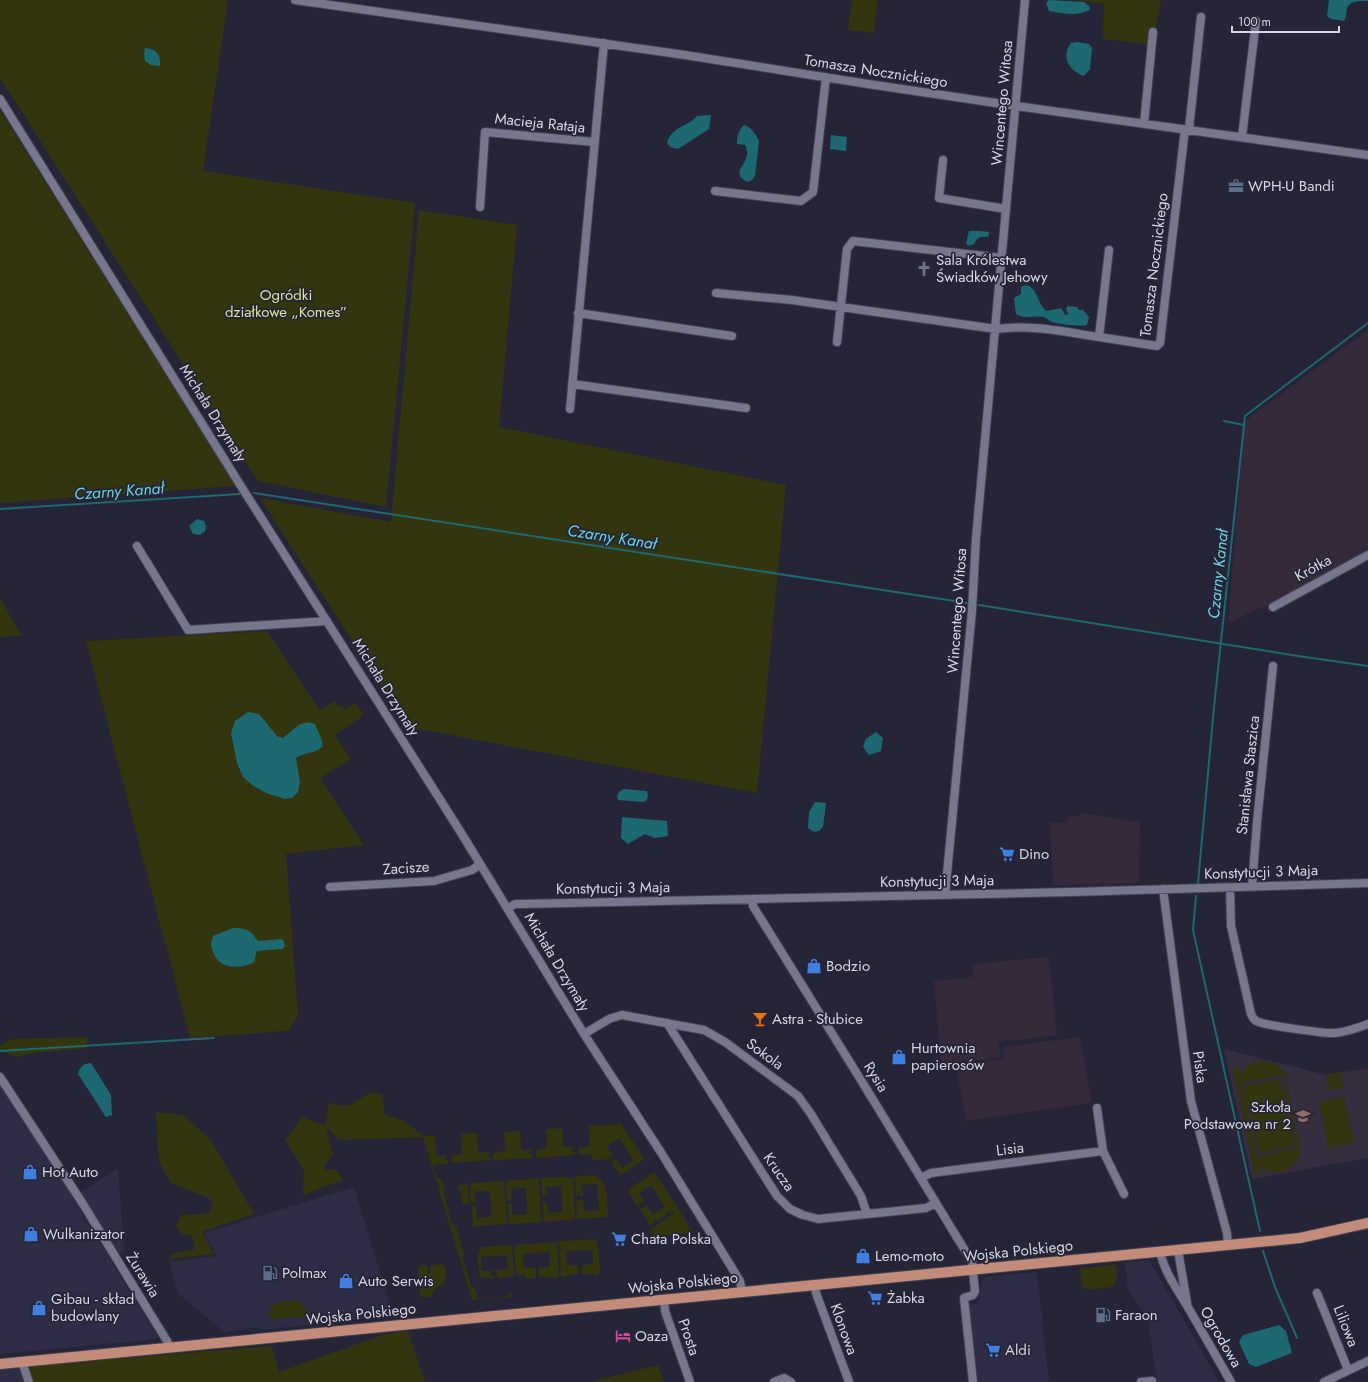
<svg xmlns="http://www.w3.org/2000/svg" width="1368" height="1382" font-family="Jost,sans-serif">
<rect width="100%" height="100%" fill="#262537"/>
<path fill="#2e2d45" d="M2 1083 159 1339 0 1354V1085Z
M118 1168 124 1251 119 1254 80 1193Z
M354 1187 393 1315 347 1321 259 1330 257 1327 224 1332 178 1293 169 1262 217 1256 204 1233Z
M1149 1260 1181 1315 1219 1382H1157L1148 1319 1128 1289 1125 1263Z
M1037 1272 1049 1382H977L969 1305 977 1304 980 1297 982 1282 986 1277Z
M21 1367 27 1382H0V1369Z"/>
<path fill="#352a39" d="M1368 330V558L1228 623 1245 421Z
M1082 813 1140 822 1139 883 1053 885 1050 823H1068L1069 816H1082Z
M1049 957 1057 1035 999 1042 1000 1057 941 1065 934 981 973 977 972 964Z
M1080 1037 1092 1103 966 1121 956 1066 1004 1059 1003 1047Z"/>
<path fill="#352e3e" d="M1224 1049 1326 1075 1368 1068V1158L1252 1179Z"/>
<path fill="#32350e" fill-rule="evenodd" d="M0 0H228L203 171 415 203 386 507 258 481 0 78Z
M852 0H878L874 33 848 30Z
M1074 0H1161L1153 45 1103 39 1104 4Z
M0 110 236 486 0 503Z
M419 210 517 225 499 427 786 485 757 793 408 727 260 498 391 522Z
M0 598 22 636 0 637Z
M267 631 320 711 335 701 338 706 341 705 344 710 355 703 364 715 335 735 351 759 320 778 364 845 286 854 298 1016 288 1031 190 1038 86 641Z
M88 1037 86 1048 34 1053 17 1057 4 1052 0 1049V1046L12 1039Z
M1258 1061C1270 1061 1279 1064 1285 1075L1300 1147 1298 1159 1290 1168 1280 1172 1268 1171 1259 1166 1260 1173 1255 1174 1233 1068 1238 1067 1240 1075C1244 1067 1250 1064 1258 1061ZM1281 1075 1283 1080 1296 1148 1257 1157 1242 1083Z
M1341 1072 1343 1088 1329 1090 1326 1075Z
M1280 1079 1294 1146 1259 1153 1244 1086Z
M371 1092 383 1095 384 1114 404 1121 423 1136H435L436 1156 447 1155 445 1160H448V1164L433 1165 434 1172H436V1178H441L445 1190 444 1195 452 1224 456 1226 464 1253 463 1258 471 1285 475 1289 478 1299 507 1297 508 1293 511 1294 512 1297 472 1300 423 1137 339 1140 326 1127 333 1154 324 1166 326 1170H337L343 1180 303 1195 304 1170 285 1140 302 1117 325 1126 329 1103 348 1106Z
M1344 1097 1354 1143 1329 1148 1319 1102Z
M156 1112 183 1115 210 1139 254 1214 202 1232 214 1254 171 1259V1254L195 1249 192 1235H183L176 1226 181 1215 209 1213 213 1205 209 1198 171 1183 159 1162Z
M621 1124 645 1159 622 1175H620L611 1162 616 1159 622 1168 634 1160 619 1138 607 1146 613 1155 607 1161 605 1158 602 1160H593L592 1154 579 1155 578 1154 579 1147 590 1146 589 1126Z
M562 1128 563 1147H574L572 1152H575V1155L536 1158 537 1149 547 1148 546 1129Z
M520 1131 521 1150H531L530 1154 533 1155 532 1158 507 1159V1160L494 1161 493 1156 494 1155V1152L505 1151 504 1132Z
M477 1133 478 1153 489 1152 488 1157 491 1158V1160L451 1163 452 1155 462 1154 461 1134Z
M654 1172 694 1233 653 1236 650 1230 674 1213 673 1211 669 1213 668 1212 666 1214V1215L660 1218V1219L654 1222V1223L650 1226 640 1209 647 1206 653 1215 665 1207 651 1185 639 1193 645 1202 642 1203 641 1202 639 1203 640 1206 638 1207 629 1194V1189Z
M594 1175C610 1182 607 1201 608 1217L577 1219 576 1200 583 1199 584 1211 599 1210 597 1184 582 1185 583 1196H580V1193L578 1194V1197L576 1196 575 1178 577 1176Z
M566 1177 567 1178H573L575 1219 544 1222 542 1203 547 1202 548 1213 562 1212V1194L561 1186 546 1187 547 1195 542 1196 541 1178Z
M539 1178 541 1222 509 1224 508 1204H512L513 1215 527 1214 526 1188 511 1189 512 1200 507 1201 506 1181Z
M504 1181 507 1224 473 1227 472 1207 476 1206 477 1218 491 1217 490 1191H475L476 1203H471L470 1184 471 1183Z
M460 1185H468L469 1204H463L458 1187Z
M597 1239 600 1267 599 1274 596 1276 594 1274 582 1275V1265L593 1264 592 1250 566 1251 567 1265H577L579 1274 561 1277 559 1241Z
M557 1242 559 1277H539V1267H550L549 1252 523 1254 524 1268H535L536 1278 526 1279 525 1275H516L514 1245Z
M512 1245 514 1276 497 1278V1270L508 1269 507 1255 481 1257 482 1271H493V1272L491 1273V1276H494L493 1279 480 1277 478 1270 479 1265 477 1257 481 1247Z
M442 1264 445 1267C446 1275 447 1280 442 1287L438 1286 430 1297H420L418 1269 421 1265H425L428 1267V1273H430L431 1270 430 1267 432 1265Z
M1116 1265 1117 1279 1112 1287 1087 1290 1082 1286 1080 1268Z
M296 1300C303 1303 306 1308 309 1315L307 1317 272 1319 270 1316 272 1305 284 1301Z
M408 1331 425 1382H32L27 1366 272 1346 279 1372 382 1335Z
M658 1365 664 1382H590Z"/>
<path fill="#1d6971" d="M1049 0 1084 2 1089 6 1090 10C1076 17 1063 13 1049 11L1046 3Z
M1329 0H1368V1C1361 1 1350 0 1347 8 1346 13 1347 16 1344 21L1331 19 1327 16Z
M1077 42 1089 44 1092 48 1090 69 1084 76C1068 71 1061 56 1071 43Z
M145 48C157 49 161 55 160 66L151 65 145 61 144 54Z
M711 115 709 129 678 149 670 147 667 142C674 125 688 127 697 116Z
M744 125C751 127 756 134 759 141L755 176 752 180 747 182 741 178 739 172C743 163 751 156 745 145L737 144C736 139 739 129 744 125Z
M831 135 847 137 846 151 830 149Z
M969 231H980L989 232 988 237C980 236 977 237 974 244L968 246 966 243Z
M1025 285C1037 286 1038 304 1046 311L1061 308 1065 315 1068 314 1066 308 1068 306 1077 307 1079 310H1083L1089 317 1087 325C1083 327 1057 324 1052 322 1049 321 1047 318 1044 317 1032 315 1028 320 1016 314L1014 298 1021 294V287Z
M197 519 204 521 206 526 205 531 200 535 193 534 189 526Z
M248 712 259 714 277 736 283 738C293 730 302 718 315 724L321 738 323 746C316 754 304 752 296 758L300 782 298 792 292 798 285 799 266 793 252 785 243 777 237 763 231 733 235 721Z
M876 732 883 738 881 751 869 755 863 747 866 739Z
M623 789 647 791 648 795 647 800 643 802 618 800 617 796 619 792Z
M815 802 826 803 823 827 819 831 814 832 808 828 809 812Z
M622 817 667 821 668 836 655 838 645 834 628 844 621 838Z
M233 928C247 928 250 930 258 941L282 939 284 942 285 946 282 949 257 951 254 962C240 970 219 969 213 952 210 946 211 942 213 936Z
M91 1063 111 1095 112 1115 106 1117 78 1074 80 1068 85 1064Z
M1279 1325 1286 1331 1292 1353 1256 1367 1249 1364 1239 1342 1243 1335Z"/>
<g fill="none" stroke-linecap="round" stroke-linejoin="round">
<path stroke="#1d6971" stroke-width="2" d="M1224 421 1244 425
M254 493 967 603
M0 509 240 494
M979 605 1298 656 1368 666
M1198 883 1214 707 1245 416 1368 323
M1196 896 1193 930 1260 1231
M0 1051 214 1038
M1263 1251 1275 1287 1297 1338"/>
<g stroke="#434251" stroke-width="10">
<path id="minor" d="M295 0 685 55 868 84 1016 106 1368 155
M0 99 239 483 460 831 584 1034 662 1154 740 1281 742 1292
M1144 124 1153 32
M1189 129 1201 17
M1242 137 1256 21
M943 160 939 198 1006 209
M715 191 801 201 813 192 826 77
M480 207 485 132 594 142
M1109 250 1099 337 1157 346 1160 343 1185 129
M716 293 792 300 996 329C1030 324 1065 332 1099 337
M578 313 732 336
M837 342 847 249 853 241 1002 258
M572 384 746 408
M570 409 604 43
M137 546 188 630 327 621
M1273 607 1368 555
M330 887 434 881 472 870 480 864
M1252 887 1257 822 1273 666
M1230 888 1231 926 1251 1014C1252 1016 1253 1019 1256 1021 1263 1025 1326 1034 1335 1033 1347 1032 1357 1028 1368 1024
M1163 889 1191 1101 1227 1233 1228 1245
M945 895 972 611 976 538 1025 0
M752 899 753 906 864 1085 972 1262 975 1291 973 1295 964 1298 973 1382
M508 908 515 904H522L1072 892 1368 883
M667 1023 777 1196 790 1209 803 1215 818 1219 926 1208 936 1203
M584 1034 609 1019 622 1015 704 1030 725 1042 798 1096 811 1114 861 1196 867 1214
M0 1077 83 1204 167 1341 170 1348
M1097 1108 1103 1151 1124 1194
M921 1178 931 1173 1103 1151
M1178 1250 1187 1303
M1160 1252C1165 1274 1178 1290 1189 1309 1203 1333 1217 1358 1231 1382
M815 1285 816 1293 849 1382
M1317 1293 1348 1370
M664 1300 665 1311 690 1382
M22 1362 29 1382
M774 1382 784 1378 791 1382
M1141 1382 1152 1381
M1324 1382 1368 1361"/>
</g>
<g stroke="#434251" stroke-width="12">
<path id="major" d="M0 1364 1300 1238 1368 1223"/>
</g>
<use href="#minor" stroke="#76768c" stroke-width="8"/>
<use href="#major" stroke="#c38c7a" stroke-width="10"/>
</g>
<defs>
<g id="office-bare" transform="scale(1.2)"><path d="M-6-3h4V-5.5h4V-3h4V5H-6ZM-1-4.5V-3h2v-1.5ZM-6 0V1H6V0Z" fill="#5c6f8a" stroke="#262537" stroke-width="2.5" paint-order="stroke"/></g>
<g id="church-bare" transform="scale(1.2)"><path d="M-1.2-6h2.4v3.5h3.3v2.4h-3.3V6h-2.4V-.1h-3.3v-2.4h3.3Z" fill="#6b7280" stroke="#262537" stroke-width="2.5" paint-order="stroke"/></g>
<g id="supermarket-bare" transform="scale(1.2)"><path d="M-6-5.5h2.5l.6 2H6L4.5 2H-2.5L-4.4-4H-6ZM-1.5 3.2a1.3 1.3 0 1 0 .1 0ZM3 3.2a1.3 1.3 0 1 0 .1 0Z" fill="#3f7fe0" stroke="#262537" stroke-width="2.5" paint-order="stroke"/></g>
<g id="shop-bare" transform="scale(1.2)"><path d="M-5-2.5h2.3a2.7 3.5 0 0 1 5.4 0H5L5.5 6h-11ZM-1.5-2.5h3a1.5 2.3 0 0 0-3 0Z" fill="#3f7fe0" stroke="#262537" stroke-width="2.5" paint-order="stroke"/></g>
<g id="bar-bare" transform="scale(1.2)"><path d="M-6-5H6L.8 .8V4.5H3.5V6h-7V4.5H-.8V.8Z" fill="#e8710a" stroke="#262537" stroke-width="2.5" paint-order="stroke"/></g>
<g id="school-bare" transform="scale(1.2)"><path d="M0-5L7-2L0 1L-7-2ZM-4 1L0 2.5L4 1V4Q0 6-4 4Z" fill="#8d6e63" stroke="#262537" stroke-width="2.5" paint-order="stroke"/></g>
<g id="fuel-bare" transform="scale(1.2)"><path d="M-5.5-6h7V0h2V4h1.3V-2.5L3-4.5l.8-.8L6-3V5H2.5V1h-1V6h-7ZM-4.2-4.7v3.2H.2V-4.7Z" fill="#5c6f8a" stroke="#262537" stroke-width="2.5" paint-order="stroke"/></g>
<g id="hotel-bare" transform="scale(1.2)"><path d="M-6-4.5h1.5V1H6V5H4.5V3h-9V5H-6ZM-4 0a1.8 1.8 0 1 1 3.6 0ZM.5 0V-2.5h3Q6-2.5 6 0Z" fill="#d1479c" stroke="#262537" stroke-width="2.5" paint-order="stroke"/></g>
</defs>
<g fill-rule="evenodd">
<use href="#office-bare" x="1236" y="186"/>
<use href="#church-bare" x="924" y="269"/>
<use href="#supermarket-bare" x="1007" y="854"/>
<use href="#shop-bare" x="814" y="966"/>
<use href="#bar-bare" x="760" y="1019"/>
<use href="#shop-bare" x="899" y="1057"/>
<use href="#school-bare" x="1303" y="1116"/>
<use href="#shop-bare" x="30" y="1172"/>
<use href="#shop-bare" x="31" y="1234"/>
<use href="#supermarket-bare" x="619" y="1239"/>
<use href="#shop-bare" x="863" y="1256"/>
<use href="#fuel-bare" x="270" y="1273"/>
<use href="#shop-bare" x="346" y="1281"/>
<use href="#supermarket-bare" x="875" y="1298"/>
<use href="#shop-bare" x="39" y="1308"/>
<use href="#fuel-bare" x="1103" y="1315"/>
<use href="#hotel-bare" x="623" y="1336"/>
<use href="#supermarket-bare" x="993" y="1350"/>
</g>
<g text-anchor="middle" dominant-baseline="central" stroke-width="3.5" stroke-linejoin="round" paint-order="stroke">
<g font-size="15" fill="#d6d6e2" stroke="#262537">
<text transform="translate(876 71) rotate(9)">Tomasza Nocznickiego</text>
<text transform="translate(1002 103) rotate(-85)">Wincentego Witosa</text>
<text transform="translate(540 123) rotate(6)">Macieja Rataja</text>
<text transform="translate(1154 265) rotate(-83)">Tomasza Nocznickiego</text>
<text transform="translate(213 413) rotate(58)">Michała Drzymały</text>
<text transform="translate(1313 568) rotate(-29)">Krótka</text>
<text transform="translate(957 611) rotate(-86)">Wincentego Witosa</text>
<text transform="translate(386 687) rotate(58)">Michała Drzymały</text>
<text transform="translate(1248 775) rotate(-84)">Stanisława Staszica</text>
<text transform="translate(406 868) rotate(-4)">Zacisze</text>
<text transform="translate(1261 872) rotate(-2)">Konstytucji 3 Maja</text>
<text transform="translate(937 881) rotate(-1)">Konstytucji 3 Maja</text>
<text transform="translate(613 888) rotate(-1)">Konstytucji 3 Maja</text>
<text transform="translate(557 962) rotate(59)">Michała Drzymały</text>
<text transform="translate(765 1054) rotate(36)">Sokola</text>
<text transform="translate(1200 1067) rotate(82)">Piska</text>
<text transform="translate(876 1077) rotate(58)">Rysia</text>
<text transform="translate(1010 1149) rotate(-7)">Lisia</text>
<text transform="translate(779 1172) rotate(55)">Krucza</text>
<text transform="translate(1018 1251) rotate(-6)">Wojska Polskiego</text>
<text transform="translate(143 1275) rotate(58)">Żurawia</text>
<text transform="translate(683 1283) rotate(-6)">Wojska Polskiego</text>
<text transform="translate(361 1314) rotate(-6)">Wojska Polskiego</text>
<text transform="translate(1346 1326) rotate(68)">Liliowa</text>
<text transform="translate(844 1329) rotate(70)">Klonowa</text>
<text transform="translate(689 1337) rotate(71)">Prosta</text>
<text transform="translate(1221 1337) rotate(60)">Ogrodowa</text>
</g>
<g font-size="15" fill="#d6d6e2" stroke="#262537" text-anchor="start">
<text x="1248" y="186">WPH-U Bandi</text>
<text x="936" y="260">Sala Królestwa<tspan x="936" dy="17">Świadków Jehowy</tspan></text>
<text x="1019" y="854">Dino</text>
<text x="826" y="966">Bodzio</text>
<text x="772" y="1019">Astra - Słubice</text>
<text x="911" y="1048">Hurtownia<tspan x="911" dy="17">papierosów</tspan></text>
<text x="1291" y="1107" text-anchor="end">Szkoła<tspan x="1291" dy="17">Podstawowa nr 2</tspan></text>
<text x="42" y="1172">Hot Auto</text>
<text x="43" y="1234">Wulkanizator</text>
<text x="631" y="1239">Chata Polska</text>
<text x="875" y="1256">Lemo-moto</text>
<text x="282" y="1273">Polmax</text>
<text x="358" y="1281">Auto Serwis</text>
<text x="887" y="1298">Żabka</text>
<text x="51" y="1299">Gibau - skład<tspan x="51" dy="17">budowlany</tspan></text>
<text x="1115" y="1315">Faraon</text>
<text x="635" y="1336">Oaza</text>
<text x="1005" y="1350">Aldi</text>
</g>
<g font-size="15" fill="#dbe393" stroke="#262537">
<text x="286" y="295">Ogródki<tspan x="286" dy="17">działkowe „Komes”</tspan></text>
</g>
<g font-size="16" font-style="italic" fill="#66d5e1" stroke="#262537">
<text transform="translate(119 491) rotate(-4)">Czarny Kanał</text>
<text transform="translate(612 537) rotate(9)">Czarny Kanał</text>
<text transform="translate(1218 574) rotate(-84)">Czarny Kanał</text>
</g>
</g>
<path d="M1232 26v6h107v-6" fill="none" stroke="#d6d6e2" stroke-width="2"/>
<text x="1238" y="26" font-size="12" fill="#d6d6e2" stroke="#262537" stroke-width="3" paint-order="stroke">100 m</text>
</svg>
